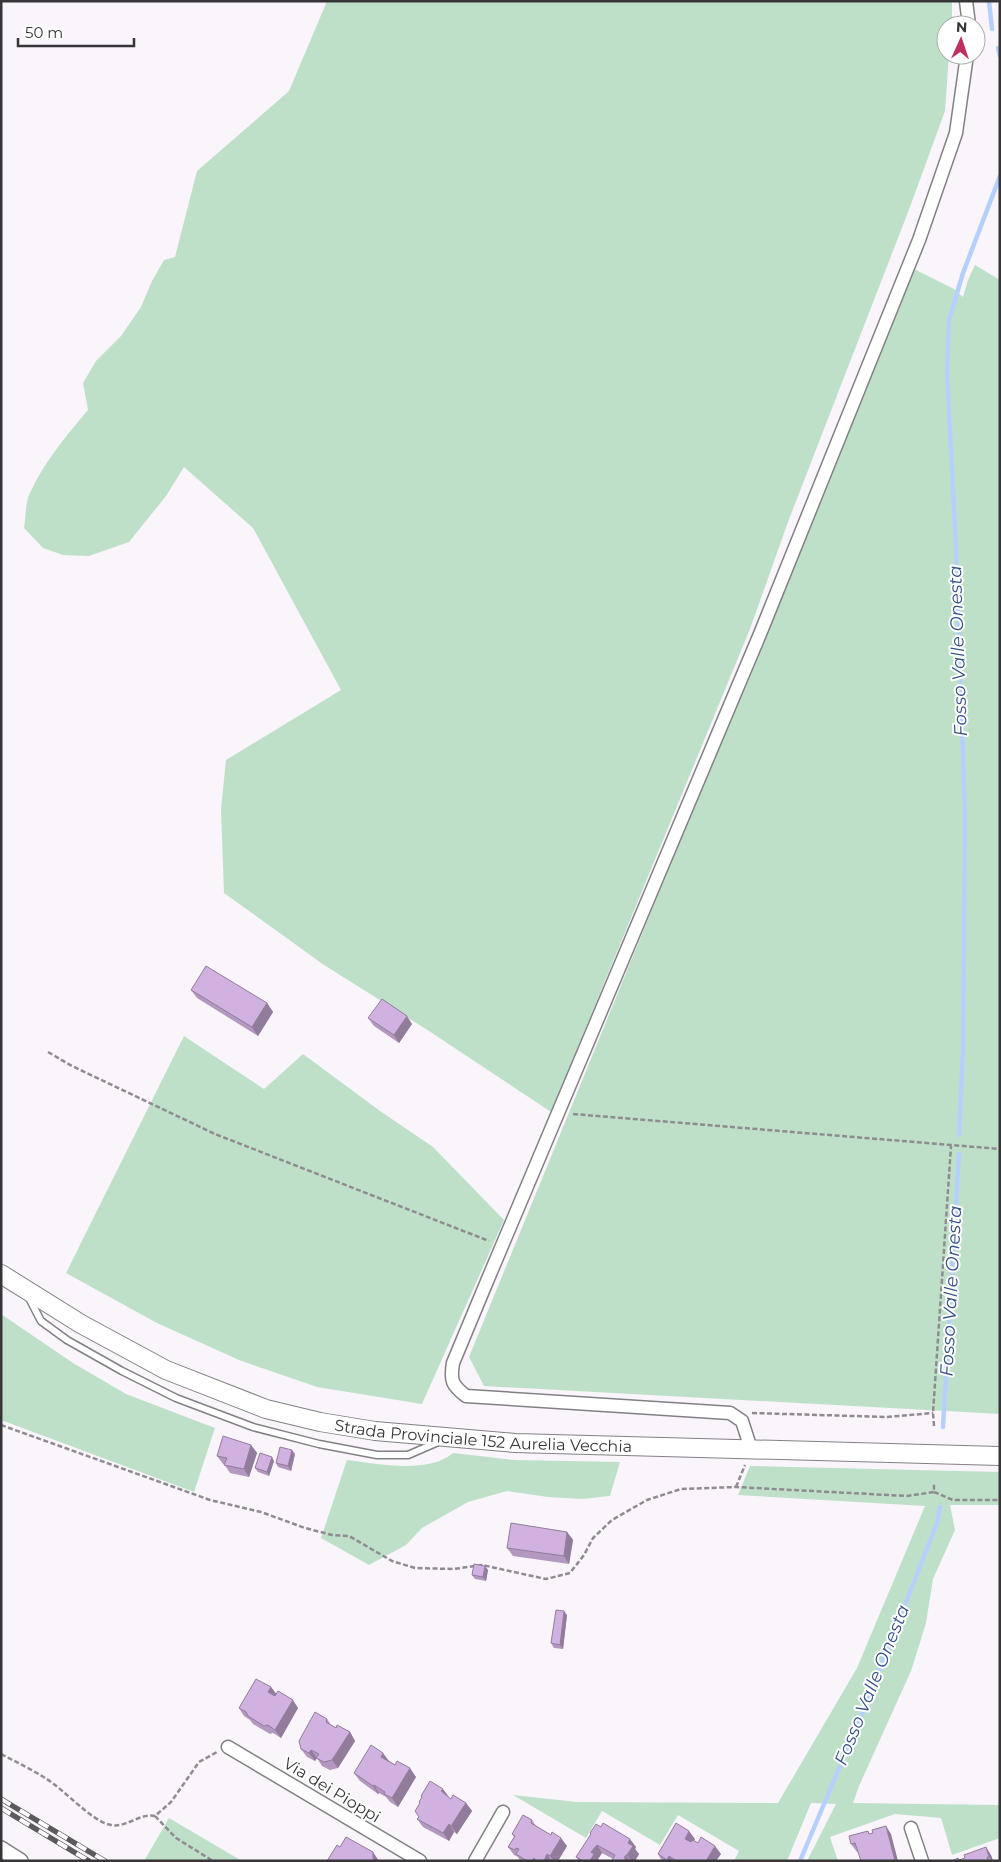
<svg xmlns="http://www.w3.org/2000/svg" width="1001" height="1862" font-family="Montserrat,sans-serif">
<rect width="100%" height="100%" fill="#f9f5fb"/>
<path fill="#bfe0c8" d="M327 1H952V25H946V55H949L945 111 910 207 788 522 750 629 551 1112 429 1031 324 965 224 893 221 809 226 760 341 690 253 528 184 467 166 496 129 542 89 556 63 555 43 548 24 528C26 517 25 503 30 493 44 462 66 436 88 410L83 383 96 361 121 336 141 307 152 281 164 260 175 257 197 171 289 91Z
M975 265 1000 280V1414L484 1386 469 1357 914 269 954 289 963 297 968 280Z
M184 1036 264 1089 303 1054 380 1111 433 1147 504 1220 422 1404 317 1387 239 1360 157 1323 66 1273Z
M1 1314 73 1363 126 1394 215 1428 194 1492 1 1420Z
M453 1453 514 1460 620 1462 610 1496 582 1499 548 1497 507 1491 468 1502 422 1528 406 1545 369 1565 321 1538 347 1460C377 1464 428 1474 453 1453Z
M750 1466 1000 1472V1505H950L955 1530 933 1579 926 1623 911 1671 859 1786 853 1803 1000 1805V1838L952 1855 941 1818 895 1814 830 1837 838 1861H807L836 1804 811 1803 787 1861H734L739 1851 678 1815 660 1845 602 1811 586 1838 513 1795 577 1802 778 1803 857 1668 925 1506 738 1495Z
M169 1818 242 1861H144Z"/>
<g fill="none" stroke-linecap="round" stroke-linejoin="round">
<path stroke="#b6d0fe" stroke-width="4.5" d="M989 1 992 29
M998 48 1000 56
M959 1135 963 1048 965 817 956 550 947 371 949 320 963 273 1000 176
M943 1427 959 1154
M800 1861 867 1702 932 1536 937 1523 940 1507"/>
<g stroke="#838085" stroke-width="9">
<path id="service" d="M28 1296 41 1321 67 1340 122 1371 176 1398 253 1427 319 1444 377 1455H408L438 1442"/>
</g>
<g stroke="#838085" stroke-width="15">
<path id="minor" d="M966 1 969 25
M751 1449 742 1421 730 1413 466 1396C452 1385 450 1381 453 1363L485 1286 760 634 919 240 956 133 967 55
M228 1747 420 1861
M911 1828 922 1861
M475 1861 503 1812"/>
</g>
<g stroke="#838085" stroke-width="18">
<path id="tertiary" d="M1 1849 20 1861"/>
</g>
<g stroke="#838085" stroke-width="20">
<g id="secondary">
<path id="s1" d="M1 1274 81 1324 166 1370 266 1409 320 1422 375 1431 515 1443 1000 1456"/>
</g>
</g>
<path stroke="#8f8c91" stroke-width="2.5" stroke-dasharray="5 2.5" stroke-linecap="butt" d="M48 1052 72 1066 215 1134 489 1241
M573 1114 1000 1149
M752 1413 887 1417 933 1413
M1 1425 210 1500 261 1512 305 1528 332 1535 349 1536 392 1561 415 1568 454 1569 482 1565 546 1579 570 1573 584 1555 593 1538 612 1520 647 1500 681 1489 736 1487 907 1496 934 1492V1483
M934 1426 933 1413 951 1146
M736 1487 745 1465
M934 1492 953 1500H1000
M1 1754C16 1762 31 1769 45 1778 64 1789 92 1822 111 1825 127 1828 139 1813 155 1816L171 1802 199 1762 217 1752
M155 1816 176 1838 213 1861"/>
<use href="#service" stroke="#fff" stroke-width="6"/>
<use href="#minor" stroke="#fff" stroke-width="12"/>
<use href="#tertiary" stroke="#fff" stroke-width="15"/>
<use href="#secondary" stroke="#fff" stroke-width="18"/>
<g stroke="#5d5a5e" stroke-width="5.5">
<path id="rail" d="M1 1799 105 1861
M1 1808 89 1861"/>
</g>
<use href="#rail" stroke="#fff" stroke-width="4" stroke-dasharray="11" stroke-linecap="butt"/>
</g>
<path fill="#b398c0" d="M191 990 267 1003 273 1012 258 1036 197 998Z
M368 1018 412 1024 399 1043 374 1026Z
M251 1445 257 1453 249 1477 230 1473 224 1464H223L217 1456Z
M295 1454 291 1471 278 1467 276 1463Z
M274 1461 269 1476 258 1472 255 1468Z
M567 1532 573 1540 569 1564 513 1556 507 1548Z
M488 1570 486 1581 475 1579 472 1575Z
M567 1615 563 1649 554 1648 551 1643Z
M271 1687 276 1694 298 1708 281 1738 273 1733 270 1734 253 1724 250 1720 244 1716 239 1708Z
M327 1719 331 1725 336 1728 350 1732 355 1741 338 1768 330 1770 322 1766 317 1758 315 1761 307 1757 301 1749Z
M389 1761 416 1777 398 1807 390 1802 386 1797 379 1793 378 1794 360 1781 354 1773Z
M421 1796 448 1797 451 1799 466 1803 472 1811 457 1834 454 1832 449 1841 423 1827 417 1819 419 1817 420 1804 419 1802 422 1798Z
M532 1820 536 1826 567 1846 558 1861H520L518 1857 514 1855 508 1847 514 1837 512 1834Z
M590 1833 636 1847 635 1849 639 1854 635 1861H612L613 1859 602 1853 598 1859 599 1861H579L576 1857 591 1835Z
M870 1834H891L857 1852 851 1844Z
M695 1839 694 1841 721 1854 716 1861H662L658 1854Z
M991 1855 993 1861H952L958 1858 960 1860Z"/>
<path fill="#927c9c" d="M267 1003 273 1012 258 1036 252 1027Z
M407 1016 412 1024 399 1043 394 1035Z
M251 1445 257 1453 249 1477 244 1469Z
M292 1450 295 1454 291 1471 288 1466Z
M272 1457 274 1461 269 1476 267 1472Z
M567 1532 573 1540 569 1564 564 1556Z
M485 1566 488 1570 486 1581 483 1577Z
M564 1611 567 1615 563 1649 560 1645Z
M271 1687 277 1695 274 1700 268 1692Z
M293 1700 298 1708 281 1738 275 1730Z
M350 1732 355 1741 338 1768 332 1760Z
M311 1750 317 1758 315 1761 309 1753Z
M383 1753 389 1761 387 1765 381 1757Z
M410 1768 416 1777 398 1807 392 1798Z
M374 1785 379 1793 378 1794 373 1786Z
M443 1789 449 1797 441 1791Z
M466 1803 472 1811 457 1834 451 1826Z
M449 1824 454 1832 449 1841 443 1833Z
M886 1826 891 1834 898 1861H895Z
M689 1831 695 1839 691 1847 685 1839Z
M561 1838 567 1846 558 1861H554L550 1856Z
M630 1839 636 1847 635 1849 639 1854 635 1861H631L627 1855 628 1843Z
M597 1845 602 1853 598 1859 599 1861H590L591 1852Z
M715 1846 721 1854 716 1861H706Z
M986 1847 991 1855 993 1861H992L989 1857Z
M373 1852 379 1861H374L373 1859Z
M547 1854 551 1861H544Z
M626 1855 630 1861H624V1858Z
M669 1856 673 1861H668L667 1860Z"/>
<path fill="#d0b1df" stroke="#927c9c" d="M206 966 267 1003 252 1027 191 990Z
M382 999 407 1016 394 1035 368 1018Z
M223 1436 251 1445 244 1469 224 1465 227 1458 217 1456Z
M280 1447 292 1450 288 1466 276 1463Z
M260 1453 272 1457 267 1472 255 1468Z
M511 1523 567 1532 564 1556 507 1548Z
M474 1564 485 1566 483 1577 472 1575Z
M556 1610 564 1611 560 1645 551 1643Z
M256 1679 271 1687 268 1692 275 1696 278 1691 293 1700 275 1730 268 1725 264 1726 248 1716 246 1712 239 1708Z
M315 1712 327 1719 326 1722 336 1728 337 1725 350 1732 332 1760 324 1762 316 1758 319 1754 311 1750 309 1753 301 1749 299 1741Z
M371 1745 383 1753 381 1757 395 1765 397 1761 410 1768 392 1798 384 1794 385 1792 374 1785 373 1786 354 1773Z
M430 1781 443 1789 441 1791 451 1799 453 1795 466 1803 451 1826 449 1824 443 1833 417 1819 419 1817 415 1811 420 1803 419 1802 422 1797 421 1796Z
M523 1815 532 1820 531 1823 551 1835 552 1832 561 1838 550 1856 547 1854 544 1861H536V1860L534 1858 532 1861H527L516 1854 519 1849 516 1848 515 1850 508 1847 515 1836 512 1834Z
M603 1823 630 1839 628 1843 633 1846 627 1855H626L624 1858H626L624 1861H612L615 1855 597 1845 591 1852 594 1854 590 1861H583L576 1857 591 1834 590 1833 596 1824 601 1827Z
M676 1823 689 1831 685 1839 691 1842 693 1840 698 1843 701 1837 715 1846 706 1861H677L669 1856 667 1860 658 1854Z
M886 1826 895 1861H861L855 1843 851 1844 849 1836 868 1831 869 1834 873 1833 872 1830Z
M346 1837 373 1852V1859L375 1861H327L337 1845 340 1847Z
M986 1847 989 1857H987L988 1861H952L958 1858 959 1860 965 1858 964 1855Z"/>
<g text-anchor="middle" dominant-baseline="central" stroke-width="4" stroke-linejoin="round" paint-order="stroke">
<g font-size="16" fill="#373538" stroke="#fff">
<text stroke="none"><textPath href="#s1" startOffset="518">Strada Provinciale 152 Aurelia Vecchia</textPath></text>
<text transform="translate(332 1790) rotate(31)">Via dei Pioppi</text>
</g>
<g font-size="18" font-style="italic" fill="#325089" stroke="#fff">
<text transform="translate(958 651) rotate(-92)">Fosso Valle Onesta</text>
<text transform="translate(951 1291) rotate(-87)">Fosso Valle Onesta</text>
<text transform="translate(872 1685) rotate(-68)">Fosso Valle Onesta</text>
</g>
</g>
<rect width="1001" height="1862" fill="none" stroke="#373538" stroke-width="5"/>
<g transform="translate(961 40) rotate(3)"><circle r="24" fill="#ffffff" stroke="#afaeaf"/>
<path d="M0-4L9 19L0 12L-9 19Z" fill="#bd3060"/>
<text y="-8" font-size="14" font-weight="bold" text-anchor="middle" fill="#373538">N</text>
</g>
<path d="M18 38v8h116v-8" fill="none" stroke="#373538" stroke-width="2.5"/>
<text x="25" y="38" font-size="15" fill="#373538" stroke="#ffffff" stroke-width="4" paint-order="stroke">50 m</text>
</svg>
